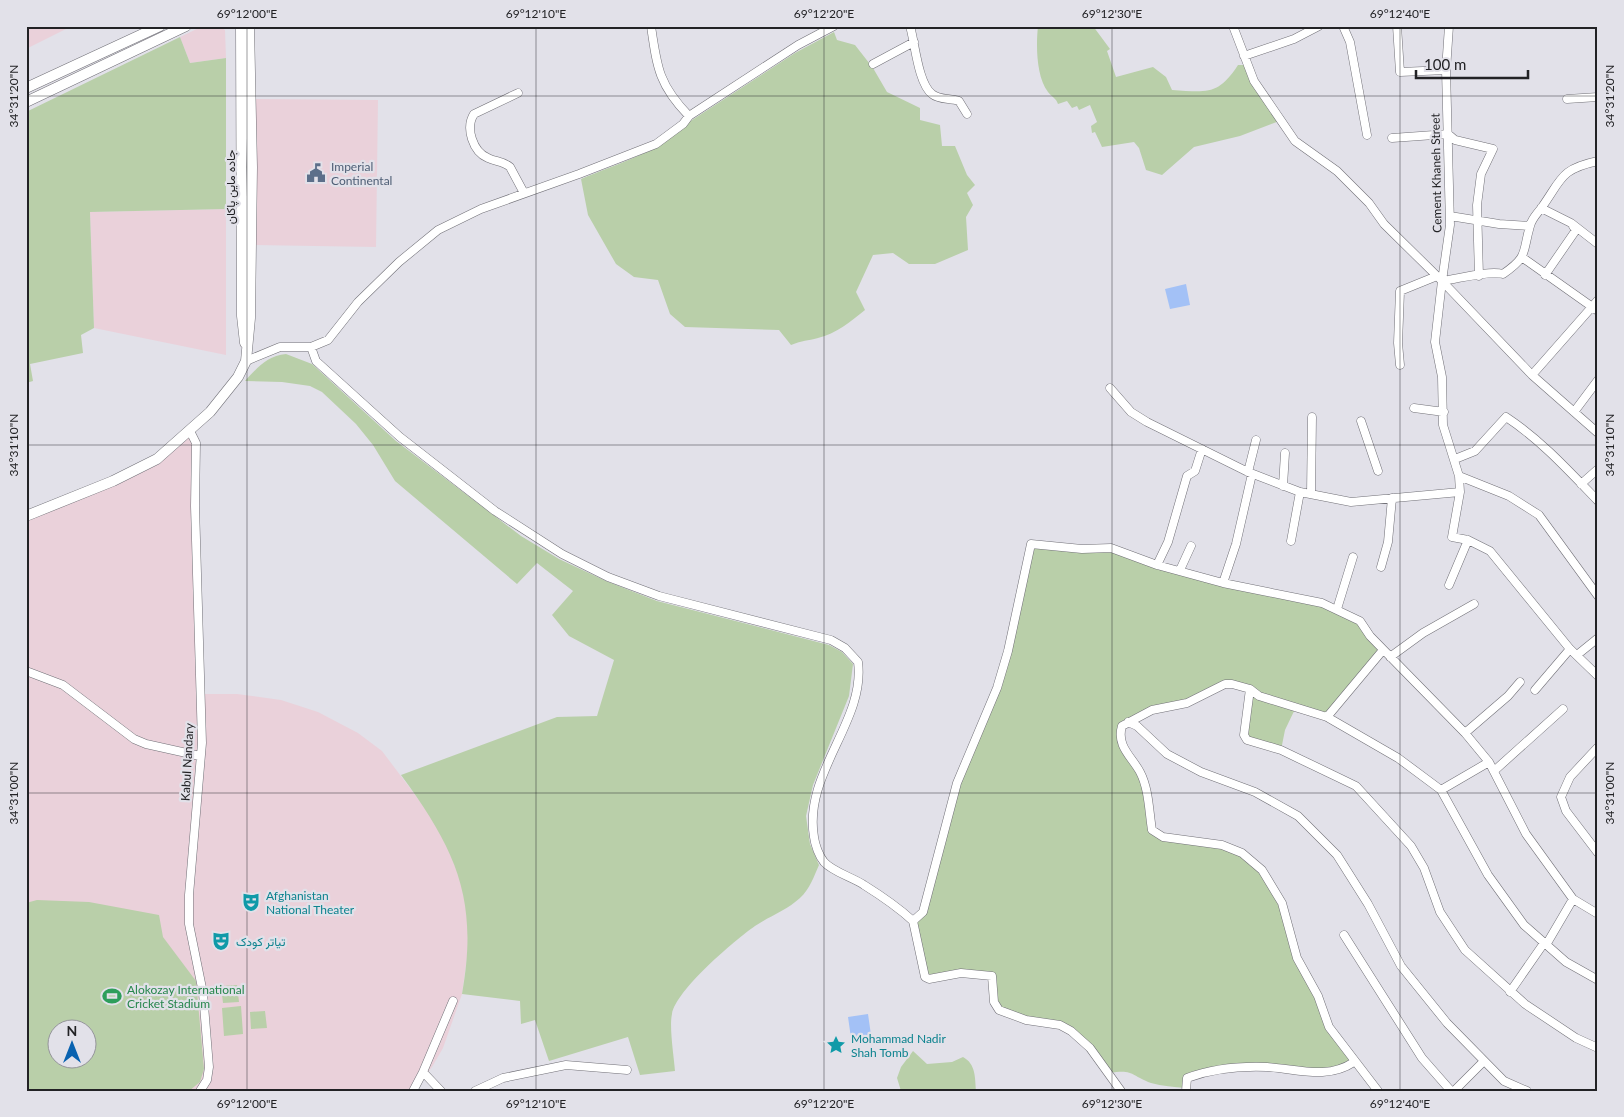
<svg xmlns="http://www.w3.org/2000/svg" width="1624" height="1117" font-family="Lato,Vazirmatn,sans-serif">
<rect width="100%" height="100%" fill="#e2e1e9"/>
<path fill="#ead1da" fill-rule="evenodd" d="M26 26H72L26 49Z
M203 26H219L225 30 226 58 190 63 180 37Z
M256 99 378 100 376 247 254 245Z
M226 209V355L94 328 90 212Z
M190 431 194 435 201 694H237L281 700 318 712 358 733 382 751 431 816 450 852 462 886 468 921V950L462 994 443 1048 432 1067 413 1091H26V516L157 459ZM58 1030H88V1060H58Z"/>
<path fill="#b9cfa9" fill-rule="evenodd" d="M1038 26H1093L1110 49 1107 51 1116 77 1153 67 1166 77 1172 90C1206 92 1218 96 1238 65H1247L1282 120 1240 136 1194 147 1162 175 1146 170 1139 148 1134 142 1102 147 1095 132 1092 133 1091 126 1097 122 1090 105 1079 110 1077 106 1072 108 1067 101 1058 104C1056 98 1052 97 1048 92 1036 76 1036 45 1038 26Z
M834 32 837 40 855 45 873 68 887 92 920 108V120L940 125 942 146H955L967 175 975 185 967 193 973 205 966 217 968 250 935 264H909L893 253 873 255 856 292 865 310C851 321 836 334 818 338 807 341 803 340 791 345L779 330 685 327 670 314 658 280 634 277 616 264 588 215 581 179C619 163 660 152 689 122L795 53Z
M180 37 190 63 226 58V209L90 212 94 328 81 335 83 353 30 364 33 381 26 383V112Z
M286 354 312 364 396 441 521 536 559 559 606 581 657 601 829 645 842 652 853 664 849 696 813 785 806 816 810 844 819 865C814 876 810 889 800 898 787 910 770 916 755 926 735 940 676 990 672 1014 669 1027 674 1057 675 1071L640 1075 628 1037 549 1061 535 1020 521 1024 520 1001 462 994C479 899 456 850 401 775L557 717 597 716 614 660 569 636 552 615 573 591 537 563 517 584 395 481 373 445 356 424 322 392 310 386 282 382 245 381C258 367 267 356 286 354Z
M1031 544 1104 547 1157 565 1322 603 1360 621 1383 650 1327 717 1296 707 1285 730 1281 750 1247 740 1250 689 1232 684 1196 698 1152 710 1128 722 1120 737 1140 771 1155 835 1199 842 1242 853 1277 892 1292 943 1329 1027 1354 1062 1339 1071 1252 1067 1187 1078 1186 1088C1174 1087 1162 1086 1151 1083 1131 1076 1134 1069 1110 1073L1071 1031 999 1010 988 974 929 979 913 921 920 916 957 789 997 688Z
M37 900 89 902 159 915 163 937 196 981 204 1069 200 1082 189 1091H26V903ZM58 1030H88V1060H58Z
M237 985 239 1002 223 1003 221 986Z
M241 1006 243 1034 224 1036 222 1008Z
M265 1011 267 1028 251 1029 250 1012Z
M913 1051 927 1064 952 1062 963 1057C976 1064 975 1078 976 1091H901L897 1078 901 1067Z"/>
<path fill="#a3c1f6" d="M1186 284 1190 305 1170 309 1165 289Z
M868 1014 871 1035 851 1038 848 1017Z"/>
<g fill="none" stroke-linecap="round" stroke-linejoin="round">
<g stroke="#717077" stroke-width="9">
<path id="minor" d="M651 26C657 68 659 85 689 116
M910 26C915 43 918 83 932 94 939 100 950 98 959 101L967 114
M1233 26 1254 81 1295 141 1337 171 1369 203 1384 224 1442 281
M1343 26 1350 42 1367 135
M1397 26 1400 72 1446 70
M1449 26 1446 70 1450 225 1442 281 1532 375 1598 433
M1244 56 1294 39 1319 26
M873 64 914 42
M518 93 474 114C465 128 473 152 488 158 496 162 503 161 510 167L524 193
M1567 99 1598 97
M1392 138 1448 134 1455 140 1493 149 1481 174 1477 205 1479 276
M1541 208 1571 223 1598 244
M1450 216 1499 224 1530 226
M1523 258 1598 311
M1545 275 1576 230 1573 226
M1442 281 1435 342 1442 377 1443 425 1459 476 1460 492 1452 537 1468 540 1490 551 1570 649 1598 676
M1442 281C1458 279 1489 270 1503 274 1529 256 1522 253 1530 226 1532 218 1537 214 1542 207 1562 179 1560 169 1598 161
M311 347 316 361 400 437 495 511 562 554 608 577 659 596 831 640 845 648 858 662C866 721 803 773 814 837 815 845 819 856 824 862 833 872 852 877 864 885 880 895 899 908 913 921L925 977 929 979 961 973 992 976 994 1002 999 1010 1026 1020 1060 1025 1071 1031 1090 1048 1121 1091
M246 361 280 347H311L328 340 358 302 399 262 438 230 481 209 579 174 656 144 683 124 689 116 798 45 834 26
M1400 365 1398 343 1400 291 1437 276
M1532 375 1598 300
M1110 388 1131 412 1147 422 1248 472 1300 492 1351 502 1460 492
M1414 408 1444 412
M1574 412 1598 380
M1361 421 1378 471
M190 431 196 443 195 506 202 743 189 895V924L203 993 209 1067 207 1080 200 1091
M1455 459 1475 451 1506 417C1541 440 1569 471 1598 501
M1248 472 1256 440
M1459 476 1509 496 1539 515 1598 596
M1581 484 1598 469
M1283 486 1285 453
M1311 494 1312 417
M1291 541 1300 492
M1157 565 1168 542 1187 476 1195 471 1202 449
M1381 567 1388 542 1392 498
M1180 570 1191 546
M1223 583 1236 544 1252 474
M1449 585 1468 540
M1337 609 1353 557
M1577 655 1598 638
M1390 657 1423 633 1474 604
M26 671 63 685 134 739 146 744 200 756
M1250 689 1244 735 1247 740 1281 750 1356 786 1411 846 1424 868 1440 912 1465 950 1525 1004 1576 1038 1598 1048
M1535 690 1570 649
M1327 717 1383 650
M1128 722 1137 726 1167 754 1201 772 1255 792 1298 816 1337 855 1368 904 1401 966 1447 1023 1504 1081 1527 1091
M1465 733 1508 696 1520 682
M1598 747 1570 777 1561 797 1566 811 1598 853
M1494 771 1563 709
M1441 790 1489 762
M913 921 923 912 957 783 997 688 1008 651 1031 544 1082 549 1111 548 1157 565 1223 583 1322 603 1360 621 1370 636 1465 733 1489 762 1526 834 1573 899 1598 914
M1344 935 1422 1058 1451 1091
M1546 945 1573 899
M1510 992 1544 943
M423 1072 453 1001
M413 1091 423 1072 441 1091
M475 1091 503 1078 566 1065 627 1070
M1186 1091 1187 1078C1211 1069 1241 1066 1267 1067 1298 1069 1327 1080 1354 1062
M1378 1091 1329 1027 1318 996 1297 958 1282 903 1262 870 1242 853 1222 845 1163 837 1152 830C1149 812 1149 789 1140 772 1132 757 1116 746 1122 726L1152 710 1187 703 1225 684H1232L1250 689 1259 696 1327 717 1398 758 1441 790 1488 875 1524 925 1566 962 1598 980
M1454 1091 1483 1062"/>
</g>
<g stroke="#717077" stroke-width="11">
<path id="major" d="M241 26 242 316 245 343
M26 88 160 26
M26 102 186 26
M26 516 113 481 157 459 210 412 238 377 246 361 250 318 252 167 249 26"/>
</g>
<use href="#minor" stroke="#fff" stroke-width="8"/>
<use href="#major" stroke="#fff" stroke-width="10"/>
</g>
<path fill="none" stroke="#222225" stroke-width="1" stroke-opacity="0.45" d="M247 26V1091M536 26V1091M824 26V1091M1112 26V1091M1400 26V1091M26 96H1598M26 445H1598M26 793H1598"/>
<defs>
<g id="civic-bare" transform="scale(1.5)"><path d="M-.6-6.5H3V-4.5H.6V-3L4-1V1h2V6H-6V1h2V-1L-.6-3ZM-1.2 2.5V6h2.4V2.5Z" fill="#5c6f8a" stroke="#e2e1e9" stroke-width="2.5" paint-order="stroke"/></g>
<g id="theatre-bare" transform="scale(1.5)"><path d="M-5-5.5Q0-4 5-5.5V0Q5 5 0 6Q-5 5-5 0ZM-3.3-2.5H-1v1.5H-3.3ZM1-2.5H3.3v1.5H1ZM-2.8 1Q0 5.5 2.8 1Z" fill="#0f9aa8" stroke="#e2e1e9" stroke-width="2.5" paint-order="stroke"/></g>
<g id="stadium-bare" transform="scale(1.5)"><path d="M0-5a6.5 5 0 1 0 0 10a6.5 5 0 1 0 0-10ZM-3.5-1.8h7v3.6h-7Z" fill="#2e9e5b" stroke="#e2e1e9" stroke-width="2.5" paint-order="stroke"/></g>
<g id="sight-bare" transform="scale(1.5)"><path d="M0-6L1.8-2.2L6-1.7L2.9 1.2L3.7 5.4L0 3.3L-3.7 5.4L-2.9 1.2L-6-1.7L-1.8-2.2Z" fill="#0f9aa8" stroke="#e2e1e9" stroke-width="2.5" paint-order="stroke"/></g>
</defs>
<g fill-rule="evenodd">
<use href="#civic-bare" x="316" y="173"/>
<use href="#theatre-bare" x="251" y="902"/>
<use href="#theatre-bare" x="221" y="941"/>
<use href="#stadium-bare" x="112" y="996"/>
<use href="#sight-bare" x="836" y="1045"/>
</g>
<g text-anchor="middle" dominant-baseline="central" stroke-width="4.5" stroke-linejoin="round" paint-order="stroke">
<g font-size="12" fill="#4e5e75" stroke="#e2e1e9" text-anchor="start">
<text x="331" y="166">Imperial<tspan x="331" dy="14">Continental</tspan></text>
</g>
<g font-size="12" fill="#222225" stroke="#e2e1e9">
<text transform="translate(1436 173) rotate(-91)">Cement Khaneh Street</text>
<text transform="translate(230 187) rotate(-90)">جاده ماین پاکان</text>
<text transform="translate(187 762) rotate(-87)">Kabul Nandary</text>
</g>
<g font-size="12" fill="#0d838f" stroke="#e2e1e9" text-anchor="start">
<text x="266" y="895">Afghanistan<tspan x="266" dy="14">National Theater</tspan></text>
<text x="236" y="941">تیاتر کودک</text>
<text x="851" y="1038">Mohammad Nadir<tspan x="851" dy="14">Shah Tomb</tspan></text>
</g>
<g font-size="12" fill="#27864d" stroke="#e2e1e9" text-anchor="start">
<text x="127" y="989">Alokozay International<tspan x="127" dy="14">Cricket Stadium</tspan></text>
</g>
</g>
<rect width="1624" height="1117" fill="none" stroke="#e2e1e9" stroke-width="55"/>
<g transform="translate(72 1044)"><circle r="24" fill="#e2e1e9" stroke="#95959b"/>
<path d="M0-4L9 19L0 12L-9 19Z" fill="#0962b0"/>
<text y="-8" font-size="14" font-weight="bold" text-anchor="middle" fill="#222225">N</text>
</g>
<path d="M1416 70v8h112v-8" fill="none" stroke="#222225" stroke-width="2.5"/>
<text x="1424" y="70" font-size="15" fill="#222225" stroke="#e2e1e9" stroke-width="4" paint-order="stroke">100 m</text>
<rect x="28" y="28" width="1568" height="1062" fill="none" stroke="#222225" stroke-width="2"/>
<g font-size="12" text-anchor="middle" fill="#222225">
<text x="247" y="18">69°12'00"E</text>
<text x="536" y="18">69°12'10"E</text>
<text x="824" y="18">69°12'20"E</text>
<text x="1112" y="18">69°12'30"E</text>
<text x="1400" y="18">69°12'40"E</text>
<text transform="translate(14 96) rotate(-90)" y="4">34°31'20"N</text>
<text transform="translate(1610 96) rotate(-90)" y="4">34°31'20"N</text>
<text transform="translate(14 445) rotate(-90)" y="4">34°31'10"N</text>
<text transform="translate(1610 445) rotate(-90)" y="4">34°31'10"N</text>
<text transform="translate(14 793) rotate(-90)" y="4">34°31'00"N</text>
<text transform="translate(1610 793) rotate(-90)" y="4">34°31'00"N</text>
<text x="247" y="1108">69°12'00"E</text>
<text x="536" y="1108">69°12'10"E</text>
<text x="824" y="1108">69°12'20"E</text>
<text x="1112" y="1108">69°12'30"E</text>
<text x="1400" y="1108">69°12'40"E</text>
</g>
</svg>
